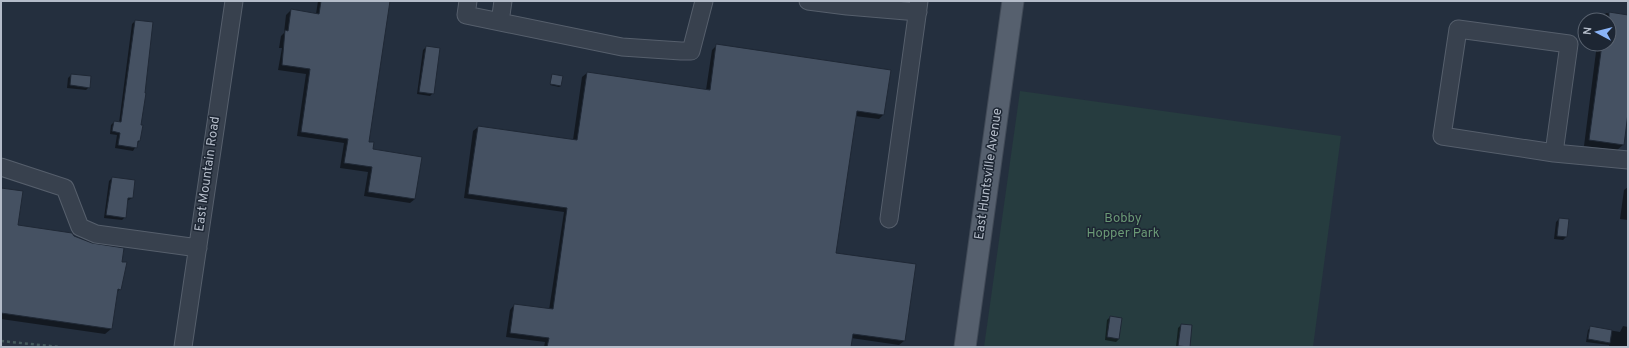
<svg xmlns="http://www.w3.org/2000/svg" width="1629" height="348" font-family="Overpass,sans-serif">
<rect width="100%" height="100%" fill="#242f3e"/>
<path fill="#263c3f" d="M1020 91 1341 136 1313 347H984Z"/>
<path fill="#0007" d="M318 1H389L368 143 372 150 415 199 410 203 364 196 368 172 340 168 344 143 297 136 306 74 278 70 282 48H279L281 36 284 33 286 15 291 10 316 14Z
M1606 13 1628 16V106L1623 145 1617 150 1584 146 1597 44H1609V20H1600Z
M135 21 139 141 133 151 115 148 117 135 110 134 111 125 114 122 119 123 132 24Z
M717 45 883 115 879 119 855 116 835 254 915 265 904 341 899 345 851 338 850 347H544L545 342 506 337 510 310 514 305 549 310 564 212 464 198 473 131 478 127 573 140 582 77 587 73 706 90 712 50Z
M426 47 433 93 430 96 417 94 423 50Z
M71 75 89 87 86 90 67 88 68 78Z
M552 75 561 86 559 87 550 85Z
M112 178 132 198 127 201 125 217 122 220 104 218 109 181Z
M1628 187V220L1620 219 1624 190Z
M1 189 16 226 73 237 121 263H126L120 289 116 293 111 329 105 334 1 319Z
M1559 219 1566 237 1563 240 1554 239 1556 222Z
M1110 317 1119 339 1116 342 1105 340 1107 320Z
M1181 325 1191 326 1189 347H1176L1178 328Z
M1623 326 1628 327V347H1609V345L1586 342 1588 330 1591 327 1620 332Z"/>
<path fill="#455162" stroke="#1f2835" d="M321 1H390L369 142H374L373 149 422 157 415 199 368 192 372 167 344 163 348 139 301 132 310 69 282 65 285 30 288 31 291 9 319 14Z
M1609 12 1628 15V113L1624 145 1589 140 1602 44H1609Z
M135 20 153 22 145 93H146L141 125H143L140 141H138L137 148 118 145 120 133 112 131 114 121 121 122 122 115Z
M716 44 891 70 884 115 857 111 836 253 916 264 905 341 853 334 851 347H547L549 338 510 333 514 304 553 309 567 208 468 194 478 126 577 140 587 72 710 90Z
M426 46 440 48 434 94 419 92Z
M71 74 91 76 90 88 70 85Z
M552 74 563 76 561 86 550 84Z
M112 177 135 180 133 198H128L126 218 106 215Z
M1 188 23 191 18 225 72 233 74 236 92 243 124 248 122 262H127L121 290 118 289 112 329 1 313Z
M1559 218 1569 219 1567 237 1557 236Z
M1110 316 1122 318 1119 339 1107 337Z
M1181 324 1192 325 1190 347 1178 346Z
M1590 326 1612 330 1610 343 1588 339Z"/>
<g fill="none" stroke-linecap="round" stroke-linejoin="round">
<g stroke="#565f6c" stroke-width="19">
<path id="minor" d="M468 1 466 15 622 47 681 51H691L704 1
M808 1 847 6 918 12
M500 22 503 1
M1554 153 1569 44 1458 29 1442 136 1554 153 1628 160
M1 167 65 188 80 227 96 234 198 248
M889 219 919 1
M183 347 234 1"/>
</g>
<g stroke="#414a57" stroke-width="23">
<path id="major" d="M965 347 1013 1"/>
</g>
<path stroke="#44595c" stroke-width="2.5" stroke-dasharray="3 3" stroke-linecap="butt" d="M1 341 60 347"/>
<use href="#minor" stroke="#38414e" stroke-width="17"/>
<use href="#major" stroke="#56606e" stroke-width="21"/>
</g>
<g text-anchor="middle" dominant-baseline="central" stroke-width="3" stroke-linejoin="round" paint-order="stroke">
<g font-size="13" fill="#b4bcc9" stroke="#1d2633">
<text transform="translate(208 174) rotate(-82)">East Mountain Road</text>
<text transform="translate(989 174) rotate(-82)">East Huntsville Avenue</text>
</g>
<g font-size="13" fill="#6b9a76" stroke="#1d2633">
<text x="1123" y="219">Bobby<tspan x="1123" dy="15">Hopper Park</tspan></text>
</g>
</g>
<rect width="1629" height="348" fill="none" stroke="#b4bcc9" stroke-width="4"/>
<g transform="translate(1597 32) rotate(277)"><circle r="19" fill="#1d2633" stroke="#59626f"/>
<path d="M0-3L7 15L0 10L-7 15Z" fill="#8ab4f8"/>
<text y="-6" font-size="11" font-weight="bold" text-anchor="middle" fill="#b4bcc9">N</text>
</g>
</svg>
